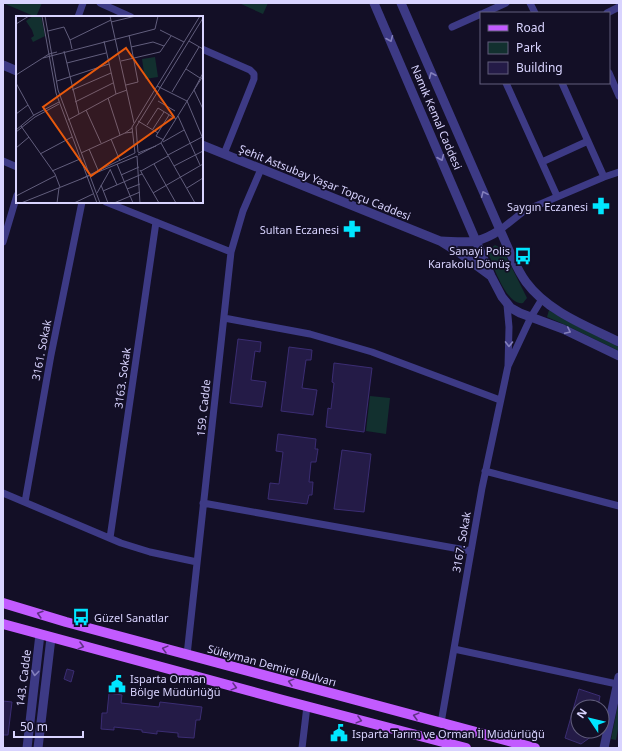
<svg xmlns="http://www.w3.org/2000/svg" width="622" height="751" font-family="'Noto Sans',sans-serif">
<rect width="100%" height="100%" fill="#130f26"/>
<path fill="#12302f" d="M3 3H42L36 17Z
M239 3H268L263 14Z
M495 245 501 248 503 250 527 298 523 303C507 306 494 268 489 255L490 249Z
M549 310 565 320 619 347V351L561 323 547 317Z
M370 396 390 398 386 434 366 431Z
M619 700V724L616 740 611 739Z"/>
<path fill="#241b47" stroke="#3b2d73" d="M238 339 261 342 260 352 255 351 251 380 266 382 262 407 230 403Z
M289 347 312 350 311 360H306L302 388 317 390 313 415 281 411Z
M334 363 372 368 364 432 326 427 328 408 331 409 334 383 332 382Z
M278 434 316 439 315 449H318L316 462H311L309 482H313L312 495H309L307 504 268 499 270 483 279 484 283 452 276 451Z
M342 450 371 454 364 512 334 509Z
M67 669 74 671 71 682 64 679Z
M579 689 600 696 598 707H578V731H599L581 744 565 738Z
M109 693 122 695 121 703 159 707 160 702 202 707 200 720H196L194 738 178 737V733L157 731V734L142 732V730L114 727V730L101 729 102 713H107Z
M3 701 12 702 8 735H3Z"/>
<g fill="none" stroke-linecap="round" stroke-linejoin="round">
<path stroke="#3d3a85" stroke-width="7" d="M100 3 131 17
M530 3 535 13
M484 13 506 3
M607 13 619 7
M78 17 83 3
M452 27 481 14
M202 49 250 70 254 74V79L224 154
M609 73 619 96
M506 83 557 196
M562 83 604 177
M3 161 17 167
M542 162 588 141
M106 202 231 252
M500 230 524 211 604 177 619 172
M3 242 17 195
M507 305 509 327 508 366 531 317 542 299
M224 318 310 334 372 352 500 400
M485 471 619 506
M3 493 121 543 150 552 197 562
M25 502 51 355 82 202
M203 503 471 551
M110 538 156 222
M454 649 617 684
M187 655 231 252 243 211 261 169
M441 723 482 488 508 366
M302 748 307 706"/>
<path stroke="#3d3a85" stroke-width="9" d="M374 3 491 276 502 297 511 308 520 313 563 329 619 356
M401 3 500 230C508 247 515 267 526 282 548 312 587 326 619 342
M3 65 17 71
M202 145 440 241 461 254 491 276
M441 241C468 242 477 245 500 230
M27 748 40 634
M38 748 51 638
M604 748 619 677"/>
<path stroke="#c25bff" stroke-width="10" d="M3 603 66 622 535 748
M3 624 283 700 466 748"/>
</g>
<defs><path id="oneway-chevron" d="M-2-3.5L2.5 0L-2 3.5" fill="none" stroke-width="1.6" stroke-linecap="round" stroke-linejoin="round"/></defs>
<g stroke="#837fbc">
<use href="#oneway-chevron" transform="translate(390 39) rotate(67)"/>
<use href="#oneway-chevron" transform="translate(432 75) rotate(-113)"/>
<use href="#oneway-chevron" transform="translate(441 158) rotate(67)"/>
<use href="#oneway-chevron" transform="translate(484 194) rotate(-114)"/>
<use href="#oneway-chevron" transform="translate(568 331) rotate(25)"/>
<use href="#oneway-chevron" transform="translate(509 344) rotate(91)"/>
<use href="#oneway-chevron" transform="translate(35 673) rotate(97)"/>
</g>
<g stroke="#623188">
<use href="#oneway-chevron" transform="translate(40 614) rotate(-163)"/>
<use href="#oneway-chevron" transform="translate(81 646) rotate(15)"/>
<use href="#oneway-chevron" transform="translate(165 649) rotate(-165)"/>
<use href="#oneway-chevron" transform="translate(291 682) rotate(-165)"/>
<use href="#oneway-chevron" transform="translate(234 687) rotate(15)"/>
<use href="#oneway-chevron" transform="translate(416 716) rotate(-165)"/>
<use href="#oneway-chevron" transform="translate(359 720) rotate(15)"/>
</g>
<defs>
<g id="pharmacy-bare" transform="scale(1.38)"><path d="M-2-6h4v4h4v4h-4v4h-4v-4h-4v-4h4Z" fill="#00e5ff" stroke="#130f26" stroke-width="2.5" paint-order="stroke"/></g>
<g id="bus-bare" transform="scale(1.38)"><path d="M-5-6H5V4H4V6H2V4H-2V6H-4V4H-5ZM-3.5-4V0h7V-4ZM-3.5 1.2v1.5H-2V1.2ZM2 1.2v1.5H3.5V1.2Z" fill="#00e5ff" stroke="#130f26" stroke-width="2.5" paint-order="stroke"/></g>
<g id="civic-bare" transform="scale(1.38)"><path d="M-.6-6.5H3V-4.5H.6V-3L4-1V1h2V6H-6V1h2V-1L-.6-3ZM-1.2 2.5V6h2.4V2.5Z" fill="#00e5ff" stroke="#130f26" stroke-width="2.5" paint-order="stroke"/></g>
</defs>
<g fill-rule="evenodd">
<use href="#pharmacy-bare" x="601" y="206"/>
<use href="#pharmacy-bare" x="352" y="229"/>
<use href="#bus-bare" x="523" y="256"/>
<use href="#bus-bare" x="81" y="617"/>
<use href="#civic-bare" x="117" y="684"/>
<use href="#civic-bare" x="339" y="733"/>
</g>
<g text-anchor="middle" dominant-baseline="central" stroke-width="3.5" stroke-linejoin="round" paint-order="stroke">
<g font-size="11" fill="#d9d4ff" stroke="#130f26">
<text transform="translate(437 117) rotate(67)">Namık Kemal Caddesi</text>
<text transform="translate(325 182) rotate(22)">Şehit Astsubay Yaşar Topçu Caddesi</text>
<text transform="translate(41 350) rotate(-79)">3161. Sokak</text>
<text transform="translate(122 378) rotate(-82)">3163. Sokak</text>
<text transform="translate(203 408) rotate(-84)">159. Cadde</text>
<text transform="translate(461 542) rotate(-80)">3167. Sokak</text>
<text transform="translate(272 665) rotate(15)">Süleyman Demirel Bulvarı</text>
<text transform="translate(23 678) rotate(-83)">143. Cadde</text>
</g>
<g font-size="11" fill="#d9d4ff" stroke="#130f26" text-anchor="end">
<text x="588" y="206">Saygın Eczanesi</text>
<text x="339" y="229">Sultan Eczanesi</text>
<text x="510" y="250">Sanayi Polis<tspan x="510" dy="13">Karakolu Dönüş</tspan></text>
<text x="94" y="617" text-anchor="start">Güzel Sanatlar</text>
<text x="130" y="678" text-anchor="start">Isparta Orman<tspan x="130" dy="13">Bölge Müdürlüğü</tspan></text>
<text x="352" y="733" text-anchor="start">Isparta Tarım ve Orman İl Müdürlüğü</text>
</g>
</g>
<g transform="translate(16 16)">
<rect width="187" height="187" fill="#130f26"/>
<path d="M17 0H25L29 20 17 26 15 22 18 20 16 14 10 5ZM139 41 142 61 129 63 126 43Z" fill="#12302f"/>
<path fill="none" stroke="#625e7d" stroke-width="1" d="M26 0 40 77 81 187M29 0 42 74 84 187M94 0 118 107M95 6 120 0M0 8 13 0M144 14 168 26M32 15 48 11 54 24M88 25 100 78M173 25 187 33M115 31 137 26 148 30M56 33 54 24 95 4M48 35 63 98M27 42 139 13 142 0M105 45 144 36 155 20M51 47 90 37M170 53 184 62M187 57 178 74 187 60M0 59 33 38 41 36M41 65 93 48M0 67 18 100M110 69 122 66 113 19M141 70 171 85 187 123M56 74 95 57M156 76 183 31M92 82 104 119M142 85 159 95M59 86 97 67M70 94 85 127M0 98 12 89M162 100 184 149M52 104 100 78 111 74M122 105 142 117M131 109 142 92 160 103M5 110 39 158 44 171M116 112 109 117 117 116M137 113 148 96M0 114 18 99 43 86M0 116 19 101 43 88M95 123 104 145M148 124 140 120 153 99M147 126 168 114M145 127 179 187M0 132 13 121M73 133 82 154M122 136 120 111 187 2M65 137 109 117M119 137 116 111 184 0M119 137 65 163 121 140M122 137 140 130M24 138 56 121M122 139 145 127 178 74 187 93M152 139 186 121M121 140 124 187M101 148 117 187M138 148 160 187M158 150 187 135M94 153 101 169M124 154 143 187M36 155 64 143M125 155 152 140M105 159 123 151M85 169 92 187M171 172 187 162M111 173 124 168M87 175 126 158M81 177 94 154M137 177 187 148M0 180 39 160M5 187 65 163M41 187 43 172M58 187 77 178M98 187 124 176"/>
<path fill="#e8590c" fill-opacity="0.15" stroke="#e8590c" stroke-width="2" d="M110 32 158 101 75 160 27 91Z"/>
<rect width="187" height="187" fill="none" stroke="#d9d4ff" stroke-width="2"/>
</g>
<rect width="622" height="751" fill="none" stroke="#d9d4ff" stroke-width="8"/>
<rect x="480" y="12" width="130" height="72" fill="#130f26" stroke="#625e7d"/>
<rect x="488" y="25" width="20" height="6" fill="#c25bff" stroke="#625e7d"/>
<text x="516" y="32" font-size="12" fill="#d9d4ff">Road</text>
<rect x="488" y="42" width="20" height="12" fill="#12302f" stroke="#625e7d"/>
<text x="516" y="52" font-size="12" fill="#d9d4ff">Park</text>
<rect x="488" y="62" width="20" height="12" fill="#241b47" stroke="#625e7d"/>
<text x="516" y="72" font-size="12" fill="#d9d4ff">Building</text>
<g transform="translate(590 719) rotate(305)"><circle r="19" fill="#130f26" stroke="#625e7d"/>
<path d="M0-3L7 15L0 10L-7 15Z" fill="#00e5ff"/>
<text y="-6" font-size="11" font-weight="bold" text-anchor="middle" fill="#d9d4ff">N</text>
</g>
<path d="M14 731v6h69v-6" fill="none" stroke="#d9d4ff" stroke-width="2"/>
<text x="20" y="731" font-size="12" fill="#d9d4ff" stroke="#130f26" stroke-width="3" paint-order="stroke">50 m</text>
</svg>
